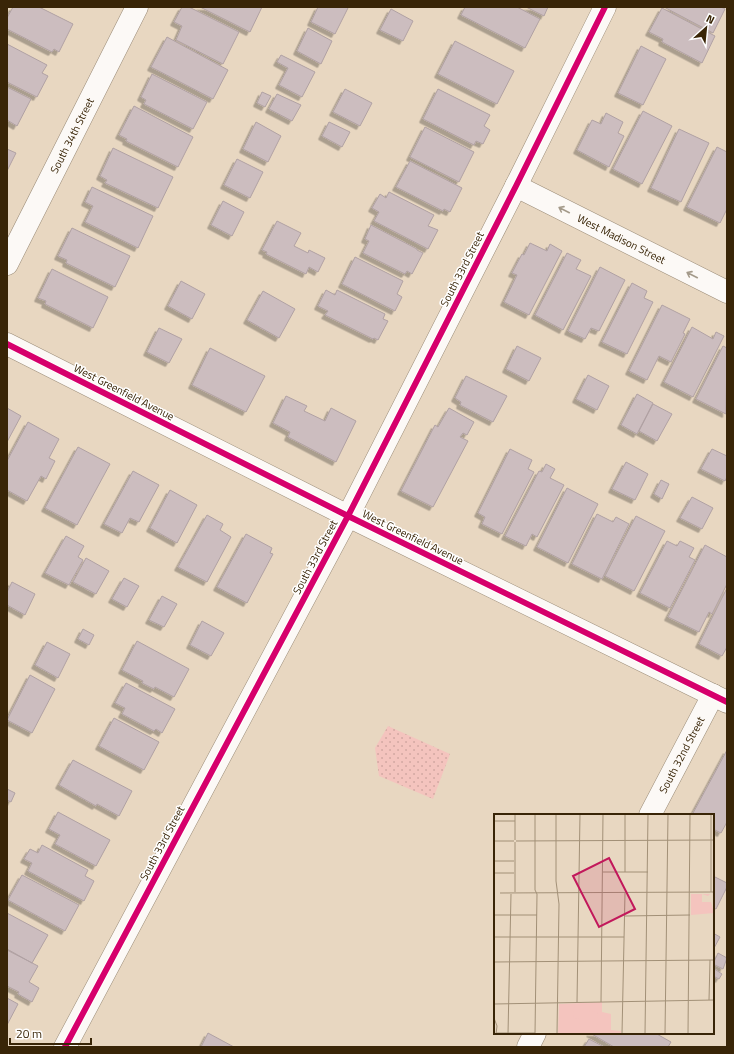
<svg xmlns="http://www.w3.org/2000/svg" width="734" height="1054" font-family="'Titillium Web',sans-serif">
<defs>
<pattern id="grass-dots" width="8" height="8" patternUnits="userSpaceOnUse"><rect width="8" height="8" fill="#f4c4be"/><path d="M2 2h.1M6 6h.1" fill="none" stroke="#d2a8a2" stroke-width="1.8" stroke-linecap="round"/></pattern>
<filter id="shadow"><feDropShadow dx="-3.5" dy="3.5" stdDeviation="0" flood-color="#0004"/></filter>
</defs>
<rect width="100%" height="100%" fill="#e8d7c1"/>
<path fill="url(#grass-dots)" d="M388 726 450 754 433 799 379 776 375 748Z"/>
<path fill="#ccbdbf" stroke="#b0a1a3" filter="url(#shadow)" d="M13 7H39L73 24 59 52 54 49 52 52 7 29V18Z
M182 7H189L239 32 223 64 176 40 182 26 174 22Z
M200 7H262L250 32Z
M318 7H346L348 8 335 34 311 22Z
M465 7H517L540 19 525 48 461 15Z
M526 7H548L544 16Z
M664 7H721L725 9 713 33Z
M662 8 715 36 702 63 662 42 663 39 649 32Z
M391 9 413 21 403 41 380 30Z
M308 28 332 41 321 64 297 51Z
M167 37 228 70 213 99 151 67Z
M455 41 514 71 497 104 438 74Z
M7 44 47 65 42 73 48 76 37 97 7 82Z
M641 46 666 59 643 105 618 93Z
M281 55 315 72 302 97 279 85 288 68 277 62Z
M152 74 207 102 193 129 144 104 146 100 141 97Z
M7 87 31 99 17 126 7 120Z
M345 89 372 103 360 126 333 112Z
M438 89 490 115 484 126 490 130 483 144 476 141 474 145 423 119Z
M262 92 271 96 265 107 257 103Z
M277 94 301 105 292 121 269 109Z
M134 106 193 137 178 167 126 141 127 139 119 135Z
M643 111 672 126 642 184 613 169Z
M606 113 623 122 618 133 624 136 609 167 577 150 592 120 601 124Z
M256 122 281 136 268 162 243 149Z
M329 122 350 132 342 147 322 136Z
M425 127 474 152 459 182 410 157Z
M679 129 709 143 681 202 651 188Z
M717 147 727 152V209L720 223 687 207Z
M113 148 173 177 158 208 105 183 107 180 100 176Z
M7 149 16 153 7 171Z
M237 159 263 172 250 198 224 185Z
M410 161 462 188 450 212 444 209 443 211 396 187Z
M92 187 153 216 138 248 85 222 93 206 85 202Z
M389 192 434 215 428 226 438 230 428 249 374 221 379 212 372 208 380 194 386 198Z
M223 201 244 212 232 236 211 225Z
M277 221 301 233 294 246 308 253 309 250 325 258 318 272 309 267 306 274 266 254 267 252 262 250Z
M371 225 417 249V250L423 253 412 274 407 271 405 274 363 253 369 241 365 239Z
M72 228 130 256 115 287 66 263 67 260 58 256Z
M530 243 547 251 550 244 562 251 529 315 504 302 517 275 512 273 522 254 524 255Z
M567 253 581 260 576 269 591 276 563 330 535 315Z
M355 257 403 281 397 294 402 297 395 311 342 284Z
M600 267 625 280 599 331 591 328 585 339 568 331Z
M52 269 108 297 93 328 45 304 46 301 38 298Z
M181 281 205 294 192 319 168 306Z
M632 283 647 291 644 298 653 302 627 354 602 342Z
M326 290 335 295 337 290 385 314 383 319 388 321 378 340 374 338 373 339 325 315 328 311 318 306Z
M263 291 295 309 279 338 247 320Z
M662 305 690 319 683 333 685 334 671 362 659 356 647 380 629 371Z
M692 327 713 339 716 332 724 336 693 397 664 382Z
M159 328 182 339 169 363 147 352Z
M517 346 541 358 529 381 506 369Z
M723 346 727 348 726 414 696 399Z
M210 348 265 376 246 412 192 385Z
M588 375 609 386 597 410 576 399Z
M466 376 507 396 493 422 460 405 461 402 455 398Z
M637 394 653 403 637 434 621 425Z
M286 396 307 406 304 411 325 421 331 408 356 421 336 462 288 437 290 432 273 423Z
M653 404 672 414 657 441 639 431Z
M7 408 21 416 7 442Z
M449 408 474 422 467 435 463 433 460 437 468 441 433 507 401 491 435 425 438 427Z
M28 422 59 439 49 458 55 461 46 479 41 476 27 501 7 490V461Z
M78 447 110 464 77 525 45 508Z
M510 449 532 460 528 469 534 472 502 534 482 524 485 517 478 513Z
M712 449 727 456V477L725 481 701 469Z
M626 462 648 474 635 500 612 489Z
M546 464 555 469 550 478 564 485 537 537 532 534 526 546 505 536 539 471 542 472Z
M133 471 159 485 139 522 130 518 122 533 104 524Z
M661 480 669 484 662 499 654 494Z
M567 488 598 504 568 563 537 547Z
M170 490 197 505 177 543 150 528Z
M692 497 713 508 702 529 680 518Z
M597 514 613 522 616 517 629 524 602 579 572 564Z
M207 515 223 524 220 530 231 537 207 582 178 567Z
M636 516 665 531 634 591 605 576Z
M246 534 272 548 270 553 273 554 247 603 217 587Z
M66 536 84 546 78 557 83 560 69 585 45 573Z
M667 541 677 546 680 541 694 548 689 557 695 560 670 608 640 593Z
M705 545 727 557V584L712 614 709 612 699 632 668 617Z
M86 558 109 571 96 594 73 582Z
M124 578 139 586 127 607 112 599Z
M12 582 35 594 25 615 7 605V592Z
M727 588V647L722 656 699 644Z
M162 596 177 604 164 627 149 620Z
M202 621 224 633 211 656 190 645Z
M83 629 94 635 89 645 78 639Z
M137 641 189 669 174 697 155 687 154 689 142 683 143 681 122 670Z
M47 642 70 654 58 678 35 665Z
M30 675 55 689 32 733 7 720Z
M126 683 175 709 162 733 156 729 154 731 122 714 125 708 115 703Z
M114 718 159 742 144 770 99 746Z
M727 750V822L721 833 713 829V815H692Z
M73 760 132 791 119 816 97 804 96 806 59 785Z
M7 789 15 793 11 802 7 800Z
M58 812 110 840 96 866 55 844 60 835 49 829Z
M42 845 88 870 85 876 94 881 84 901 28 871 32 863 24 859 30 849 38 853Z
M22 875 79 905 65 931 8 900Z
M713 876 727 883V887L716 909 713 908Z
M7 913 48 935 32 963 7 949Z
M713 933 720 937 713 950Z
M7 950 38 966 29 982 39 988 32 1002 18 994 19 992 7 986Z
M718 953 727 958 723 969 713 964Z
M713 968 722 974 719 979 713 976Z
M7 998 18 1004 7 1025Z
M208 1033 234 1047H201Z
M590 1033H655L671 1042 668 1047H614Z
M589 1039 604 1047H584Z"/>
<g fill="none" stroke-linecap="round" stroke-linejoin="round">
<g stroke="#9b8c78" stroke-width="23">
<g id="minor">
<path id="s1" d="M516 186 727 292"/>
<path id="s2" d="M7 264 137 7"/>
<path id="s3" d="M650 815 713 695"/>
<path d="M65 1047 348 516 516 186 605 7"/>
<path d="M528 1047 535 1033"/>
</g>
</g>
<g stroke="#9b8c78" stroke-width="23">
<path id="major" d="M7 344 348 516 727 702"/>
</g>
<use href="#minor" stroke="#fcf9f6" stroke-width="22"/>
<use href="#major" stroke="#fcf9f6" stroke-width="22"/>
<g stroke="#fff" stroke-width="8">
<path id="cycleway" d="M7 344 348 516 727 702
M65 1047 348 516 516 186 605 7"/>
</g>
<use href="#cycleway" stroke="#d6006c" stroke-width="6"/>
</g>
<defs><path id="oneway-shaft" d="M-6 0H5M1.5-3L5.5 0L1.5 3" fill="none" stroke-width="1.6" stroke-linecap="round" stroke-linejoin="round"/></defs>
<g stroke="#a49a8a">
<use href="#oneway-shaft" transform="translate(564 210) rotate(-153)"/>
<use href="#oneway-shaft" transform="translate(692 275) rotate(-153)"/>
</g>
<g text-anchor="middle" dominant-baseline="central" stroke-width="3" stroke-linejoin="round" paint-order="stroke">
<g font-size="11" fill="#392507" stroke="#fff">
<text stroke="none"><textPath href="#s2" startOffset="144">South 34th Street</textPath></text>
<text stroke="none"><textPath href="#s1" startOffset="118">West Madison Street</textPath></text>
<text transform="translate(462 269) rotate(-63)">South 33rd Street</text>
<text transform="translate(124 392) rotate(27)">West Greenfield Avenue</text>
<text transform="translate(413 537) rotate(26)">West Greenfield Avenue</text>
<text transform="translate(315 557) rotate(-62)">South 33rd Street</text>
<text stroke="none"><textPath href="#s3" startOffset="68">South 32nd Street</textPath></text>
<text transform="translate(162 843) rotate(-62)">South 33rd Street</text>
</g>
</g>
<g transform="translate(494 814)">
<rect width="220" height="220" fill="#e8d7c1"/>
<path d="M197 80H216L214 82 208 80V88H217L220 99 197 101ZM108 188V198L117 200V216L127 217V220H64L65 190Z" fill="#f4c4be"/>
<path d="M81 191H96L95 198 104 197 103 212 86 213 85 205 79 204Z" fill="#f4c4be"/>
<path fill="none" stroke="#a29077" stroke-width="1" d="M21 0V26M62 0V67L65 90 63 220M217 0V78M0 7H21M0 27H20M22 27 220 26M0 47H20M109 58H154M131 58V0M0 59H20M21 78V28M6 79 220 78M0 101H43M131 102 196 101M0 123H130M0 148 220 146M215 186 216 146M83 188 86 0M107 188 109 0M0 190 220 186M0 204 3 212 2 220M2 219H41M14 220 17 80M41 220 43 80 41 76V0M128 220 131 79M151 220 154 0M171 220 174 0M194 220 196 0"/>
<path fill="#c2185b" fill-opacity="0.15" stroke="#c2185b" stroke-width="2" d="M115 44 141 95 105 113 79 62Z"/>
<rect width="220" height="220" fill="none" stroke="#392507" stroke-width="2"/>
</g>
<rect width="734" height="1054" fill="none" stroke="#392507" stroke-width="16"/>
<g transform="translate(706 28) rotate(27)" stroke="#ffffff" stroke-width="3" paint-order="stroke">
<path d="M0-3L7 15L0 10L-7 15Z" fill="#392507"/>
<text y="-6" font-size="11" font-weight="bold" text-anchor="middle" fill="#392507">N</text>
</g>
<path d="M10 1038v6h81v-6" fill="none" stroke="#392507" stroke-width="2"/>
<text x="16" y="1038" font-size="12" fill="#392507" stroke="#ffffff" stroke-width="3" paint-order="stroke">20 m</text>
</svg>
